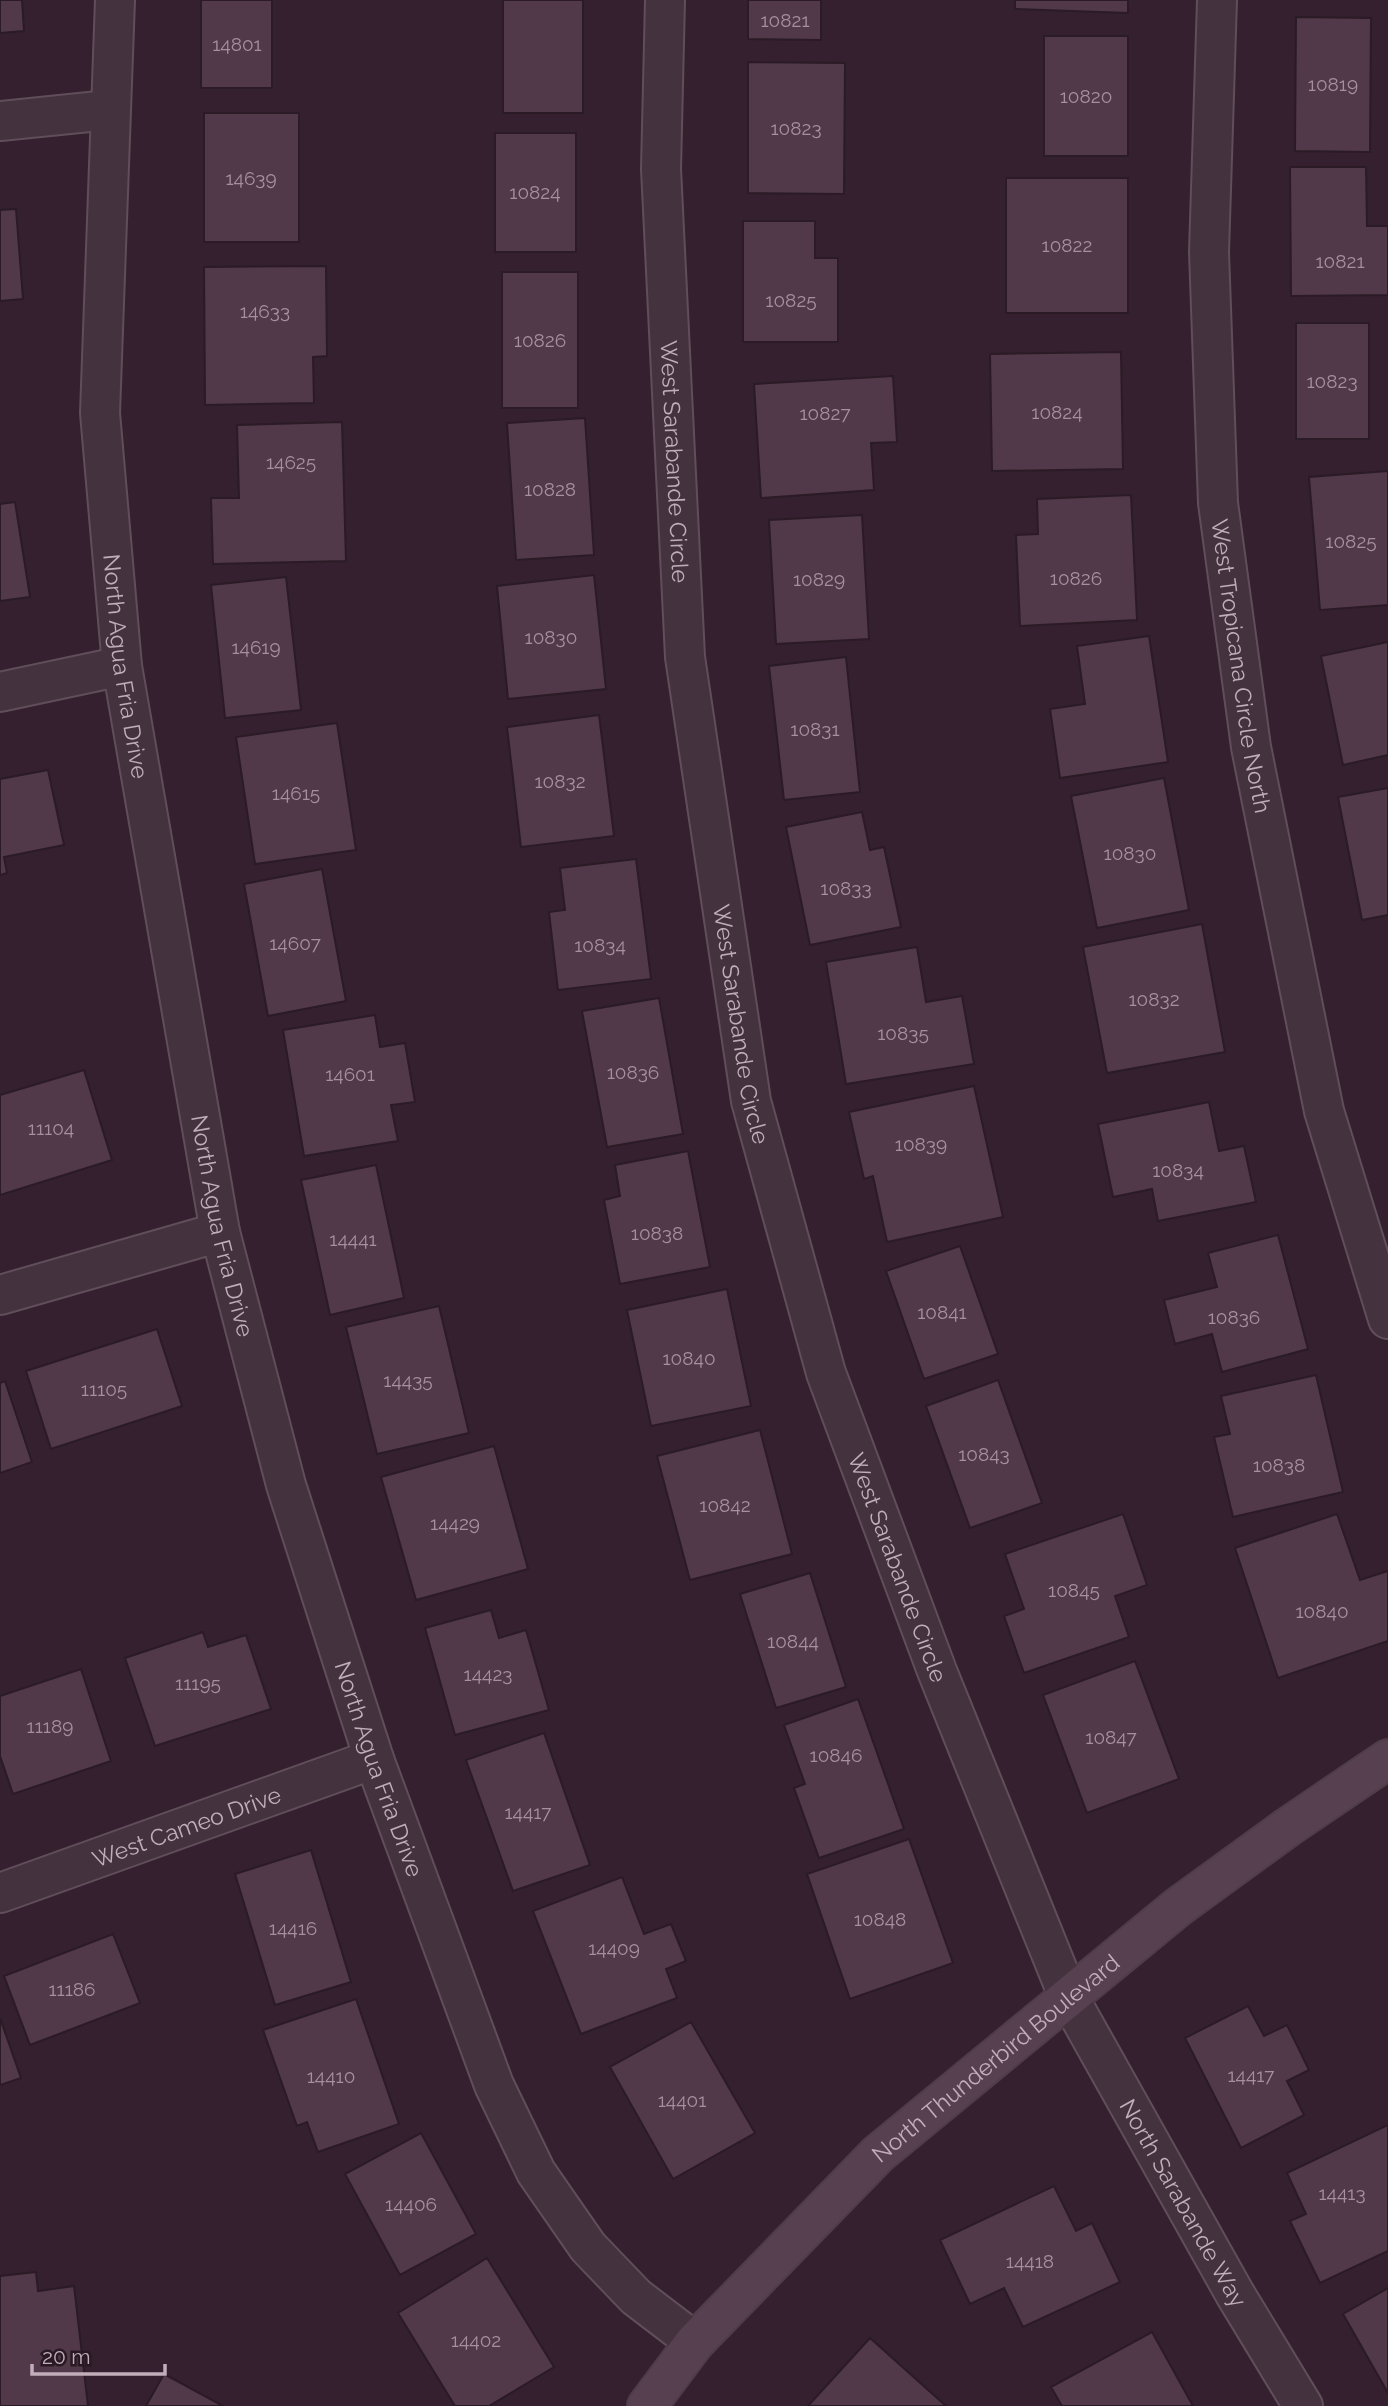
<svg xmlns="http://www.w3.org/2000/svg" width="1388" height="2406" font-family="Raleway,sans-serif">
<rect width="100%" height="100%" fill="#34202e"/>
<path fill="#51394a" stroke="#2b1b26" stroke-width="2" d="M0 0H22L24 31 0 33Z
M201 0H272V88H201Z
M503 0H583V113H503Z
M748 0H821V40L748 39Z
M1015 0H1128V13L1015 9Z
M1296 17 1371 18 1370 152 1295 151Z
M1044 36H1128V156H1044Z
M748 62 845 63 844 194 748 193Z
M204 113H299V242H204Z
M495 133H576V252H495Z
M1290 167H1366L1367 226H1388V295L1291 296Z
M1006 178H1128V313H1006Z
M16 209 23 299 0 301V210Z
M743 221H815V258H838V342H743Z
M326 266 327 356 313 357 314 403 205 405 204 267Z
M502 272H578V408H502Z
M1296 323H1369V439H1296Z
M1121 352 1123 469 992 471 990 354Z
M893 376 897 442 871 443 874 490 761 498 754 384Z
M585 418 594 555 516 560 507 423Z
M342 422 346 561 213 564 211 498H239L237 425Z
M1388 471V605L1320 610 1309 477Z
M1131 495 1137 620 1020 626 1016 535 1038 534 1037 499Z
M15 502 30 597 0 601V504Z
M862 515 869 639 776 644 769 520Z
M594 575 606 689 508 699 497 586Z
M286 577 301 710 225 718 211 585Z
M1149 636 1168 762 1060 778 1050 709 1085 704 1077 646Z
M1388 642V755L1343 765 1321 656Z
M846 657 860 792 784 800 769 666Z
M599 715 614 836 521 847 507 727Z
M337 723 356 850 255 864 236 737Z
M48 770 64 845 4 857 7 873 0 875V779Z
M1164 778 1189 910 1097 928 1071 796Z
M1388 788V915L1362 920 1338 797Z
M862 812 870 850 884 847 901 927 810 945 786 827Z
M636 859 651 979 558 990 549 912 565 910 560 868Z
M322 869 346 1001 268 1016 244 884Z
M1202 924 1225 1052 1107 1073 1083 947Z
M917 947 926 1002 962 996 974 1064 846 1084 826 962Z
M659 998 683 1134 607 1147 582 1011Z
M375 1015 380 1047 405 1043 415 1102 391 1105 398 1141 304 1156 283 1030Z
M84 1070 112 1160 0 1195V1095Z
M974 1086 1003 1217 887 1242 873 1176 864 1179 849 1112Z
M1209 1102 1219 1151 1244 1146 1256 1202 1158 1221 1152 1189 1113 1197 1098 1124Z
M688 1151 710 1267 620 1284 604 1200 620 1196 615 1165Z
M376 1165 404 1298 330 1315 301 1180Z
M1278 1235 1308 1349 1222 1372 1212 1334 1175 1344 1164 1300 1217 1287 1208 1253Z
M960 1246 998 1354 924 1379 886 1271Z
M727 1289 751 1406 651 1426 627 1310Z
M439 1306 469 1433 377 1454 346 1327Z
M157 1329 182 1406 51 1449 26 1371Z
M1316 1375 1343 1492 1233 1517 1214 1437 1230 1434 1221 1396Z
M998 1380 1042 1503 970 1528 926 1406Z
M5 1381 32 1462 0 1473V1383Z
M760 1430 792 1554 690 1580 657 1456Z
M494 1446 528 1569 416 1600 381 1477Z
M1123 1514 1147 1585 1115 1596 1129 1637 1024 1673 1004 1616 1024 1609 1005 1554Z
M1337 1514 1360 1580 1388 1571V1641L1278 1678 1235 1548Z
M810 1573 846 1687 776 1708 740 1594Z
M491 1610 499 1638 526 1630 549 1710 455 1735 425 1628Z
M203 1632 208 1647 246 1635 271 1709 155 1746 125 1658Z
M1135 1661 1179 1779 1087 1813 1043 1695Z
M81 1669 111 1761 13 1794 0 1756V1696Z
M858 1699 904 1829 819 1858 794 1788 805 1784 784 1725Z
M544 1733 590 1865 513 1891 466 1760Z
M909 1839 953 1963 850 1999 807 1874Z
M311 1850 351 1982 275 2005 235 1874Z
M622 1877 644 1934 671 1924 686 1961 666 1969 677 1998 581 2034 533 1911Z
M113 1934 140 2003 30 2045 4 1976Z
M356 1999 399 2124 318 2152 307 2122 297 2126 263 2030Z
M1248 2006 1264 2036 1287 2025 1309 2070 1287 2081 1304 2115 1241 2148 1185 2038Z
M0 2018 21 2078 0 2085Z
M691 2022 755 2133 673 2179 610 2067Z
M1388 2125V2251L1320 2283 1290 2221 1306 2214 1287 2173Z
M421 2133 476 2234 400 2275 345 2174Z
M1054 2186 1076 2231 1092 2223 1120 2282 1023 2327 1004 2288 970 2304 940 2240Z
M487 2258 554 2367 489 2406H455L398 2313Z
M36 2272 38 2291 74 2286 88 2406H0V2276Z
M1388 2288V2393L1343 2314Z
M1152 2332 1193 2406H1062L1051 2387Z
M870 2338 946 2406H808Z
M164 2374 223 2406H146Z"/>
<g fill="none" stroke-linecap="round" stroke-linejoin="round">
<g stroke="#604e5a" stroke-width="42">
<g id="street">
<path id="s1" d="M115 0 100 413 122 666 220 1232 286 1485 374 1759 494 2085 536 2172 588 2247 636 2297 695 2342"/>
<path id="s2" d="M665 0 661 169 685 657 751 1101 826 1373 937 1671 1069 1998 1235 2294 1303 2406"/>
<path id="s3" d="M1217 0 1209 252 1218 503 1251 747 1324 1111 1388 1319"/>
<path d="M0 121 109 110"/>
<path d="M0 692 122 666"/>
<path d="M0 1295 220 1232"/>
<path id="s4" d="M0 1893 374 1759"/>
</g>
</g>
<g stroke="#4e3d48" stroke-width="42">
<g id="secondary">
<path id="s5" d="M647 2406 695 2342 878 2154 1178 1907 1288 1827 1388 1759"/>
</g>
</g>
<use href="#street" stroke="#44333f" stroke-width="38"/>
<use href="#secondary" stroke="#574150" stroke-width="38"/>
</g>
<g text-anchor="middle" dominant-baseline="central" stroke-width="5" stroke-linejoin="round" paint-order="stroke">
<g font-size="19" fill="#a6909f">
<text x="785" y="20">10821</text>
<text x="237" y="44">14801</text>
<text x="1333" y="84">10819</text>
<text x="1086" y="96">10820</text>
<text x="796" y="128">10823</text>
<text x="251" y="178">14639</text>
<text x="535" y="192">10824</text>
<text x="1067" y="245">10822</text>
<text x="1340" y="261">10821</text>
<text x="791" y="300">10825</text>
<text x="265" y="311">14633</text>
<text x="540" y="340">10826</text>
<text x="1332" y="381">10823</text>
<text x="1057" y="412">10824</text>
<text x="825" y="413">10827</text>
<text x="291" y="462">14625</text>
<text x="550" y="489">10828</text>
<text x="1351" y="541">10825</text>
<text x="1076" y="578">10826</text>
<text x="819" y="579">10829</text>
<text x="551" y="637">10830</text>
<text x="256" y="647">14619</text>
<text x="815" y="729">10831</text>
<text x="560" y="781">10832</text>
<text x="296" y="793">14615</text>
<text x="1130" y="853">10830</text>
<text x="846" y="888">10833</text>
<text x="295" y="943">14607</text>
<text x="600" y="945">10834</text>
<text x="1154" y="999">10832</text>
<text x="903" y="1033">10835</text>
<text x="633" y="1072">10836</text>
<text x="350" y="1074">14601</text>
<text x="51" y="1128">11104</text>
<text x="921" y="1144">10839</text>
<text x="1178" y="1170">10834</text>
<text x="657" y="1233">10838</text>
<text x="353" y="1239">14441</text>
<text x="942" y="1312">10841</text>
<text x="1234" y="1317">10836</text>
<text x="689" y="1358">10840</text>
<text x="408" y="1380">14435</text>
<text x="104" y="1389">11105</text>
<text x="984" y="1454">10843</text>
<text x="1279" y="1465">10838</text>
<text x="725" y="1505">10842</text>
<text x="455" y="1523">14429</text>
<text x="1074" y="1590">10845</text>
<text x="1322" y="1611">10840</text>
<text x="793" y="1641">10844</text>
<text x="488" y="1674">14423</text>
<text x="198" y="1683">11195</text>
<text x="50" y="1726">11189</text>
<text x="1111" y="1737">10847</text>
<text x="836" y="1755">10846</text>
<text x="528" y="1812">14417</text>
<text x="880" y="1919">10848</text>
<text x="293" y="1928">14416</text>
<text x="614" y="1948">14409</text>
<text x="72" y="1989">11186</text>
<text x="1251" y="2075">14417</text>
<text x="331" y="2076">14410</text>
<text x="682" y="2100">14401</text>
<text x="1342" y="2193">14413</text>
<text x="411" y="2204">14406</text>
<text x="1030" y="2261">14418</text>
<text x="476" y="2340">14402</text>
</g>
<g font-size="23" fill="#c2adbb" stroke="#291924">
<text stroke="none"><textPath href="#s2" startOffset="462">West Sarabande Circle</textPath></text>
<text stroke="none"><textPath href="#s1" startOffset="668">North Agua Fria Drive</textPath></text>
<text stroke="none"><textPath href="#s3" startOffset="668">West Tropicana Circle North</textPath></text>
<text stroke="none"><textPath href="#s2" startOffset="1029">West Sarabande Circle</textPath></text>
<text stroke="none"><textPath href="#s1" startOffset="1236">North Agua Fria Drive</textPath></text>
<text stroke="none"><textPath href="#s2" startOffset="1596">West Sarabande Circle</textPath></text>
<text stroke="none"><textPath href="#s1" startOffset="1802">North Agua Fria Drive</textPath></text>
<text stroke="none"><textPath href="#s4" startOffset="198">West Cameo Drive</textPath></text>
<text stroke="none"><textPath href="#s5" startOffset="494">North Thunderbird Boulevard</textPath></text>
<text stroke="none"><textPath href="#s2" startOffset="2294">North Sarabande Way</textPath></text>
</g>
</g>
<path d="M32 2364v10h133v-10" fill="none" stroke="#c2adbb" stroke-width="3.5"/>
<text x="42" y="2364" font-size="21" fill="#c2adbb" stroke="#291924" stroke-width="5" paint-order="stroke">20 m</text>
</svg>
